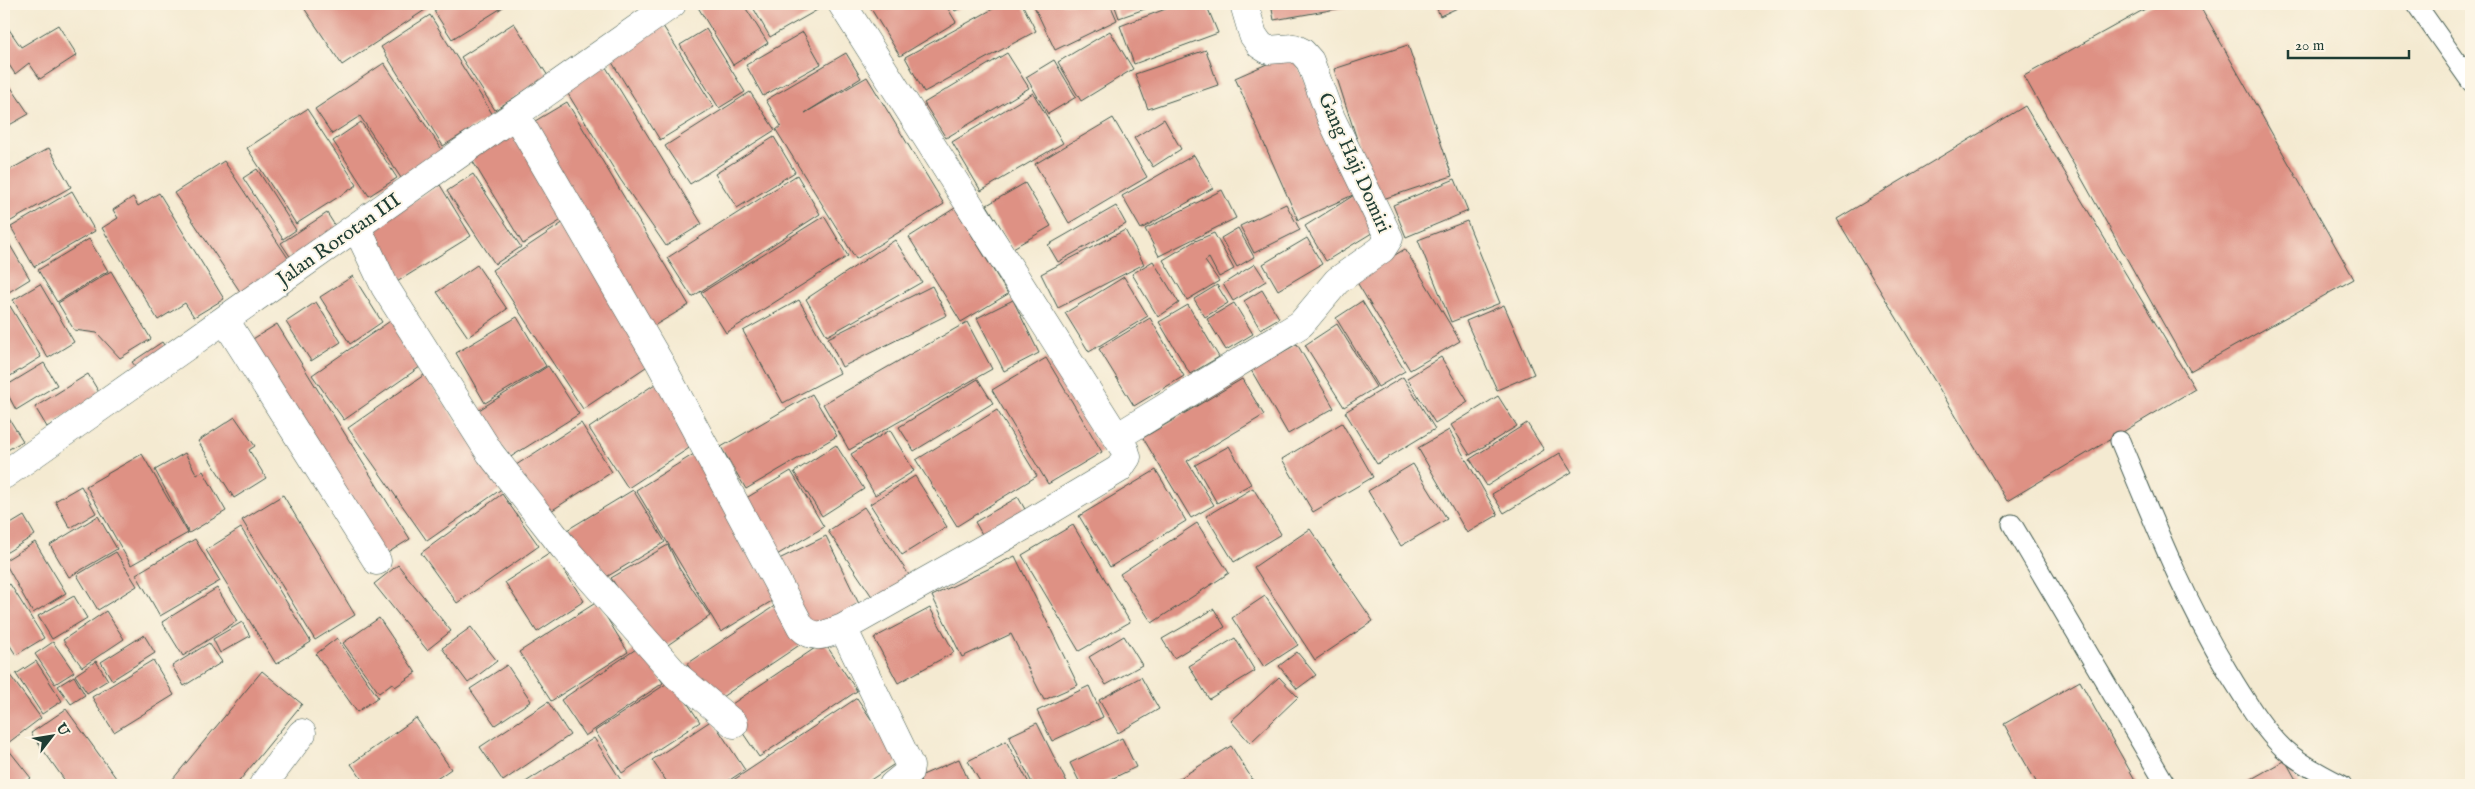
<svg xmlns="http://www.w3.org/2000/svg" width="2475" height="789" font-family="'IM FELL English',serif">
<rect width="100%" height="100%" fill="#fcf5e5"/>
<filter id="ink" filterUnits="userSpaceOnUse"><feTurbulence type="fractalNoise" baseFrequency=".02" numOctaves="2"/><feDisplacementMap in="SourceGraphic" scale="10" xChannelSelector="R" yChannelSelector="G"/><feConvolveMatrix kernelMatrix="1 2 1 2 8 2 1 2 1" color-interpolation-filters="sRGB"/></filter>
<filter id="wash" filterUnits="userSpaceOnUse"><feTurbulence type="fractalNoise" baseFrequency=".0096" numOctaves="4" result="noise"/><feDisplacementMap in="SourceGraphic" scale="20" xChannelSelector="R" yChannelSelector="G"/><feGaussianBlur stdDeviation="1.12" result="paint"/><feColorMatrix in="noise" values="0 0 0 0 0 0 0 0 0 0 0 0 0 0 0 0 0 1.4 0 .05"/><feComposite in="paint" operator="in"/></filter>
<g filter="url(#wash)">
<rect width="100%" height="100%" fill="#f4ead1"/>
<g id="blocks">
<path fill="#de9184" d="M311 4H434L342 65 304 8Z
M445 4H508L452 39 434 11Z
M696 4H743L768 43 733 65Z
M751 4H816L819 9 770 37Z
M868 4H945L956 22 900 56Z
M951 4H969L955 11Z
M1002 4H1022L1036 31 924 92 905 57Z
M1033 4H1110L1117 20 1055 50Z
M1114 4H1159L1119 18Z
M1179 4H1206L1218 33 1134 64 1120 26Z
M1271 4H1359V5L1274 20Z
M1435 4H1466L1440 16Z
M2154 4H2199L2354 279 2190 371 2024 76Z
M430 15 493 115 443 146 381 47Z
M4 22 21 47 58 25 77 55 40 79 29 63 15 74 4 57Z
M514 23 548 76 495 110 461 57Z
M663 26 714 107 660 140 610 59Z
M706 29 745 92 719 108 680 45Z
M1110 31 1133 69 1081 101 1058 62Z
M803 32 821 64 763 96 746 65Z
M1408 45 1452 176 1377 201 1334 69Z
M1206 50 1218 85 1148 109 1135 74Z
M846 53 861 78 805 113 867 77 944 204 856 259 776 130 781 126 766 100Z
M1007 53 1029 88 946 138 924 103Z
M1292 53 1355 194 1298 220 1235 78Z
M1054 60 1076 97 1048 114 1026 77Z
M384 63 443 151 401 178 360 116 332 134 315 109Z
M604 64 702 224 666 246 620 179 565 89Z
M4 77 29 114 4 128Z
M750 92 775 130 690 184 665 146Z
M1033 93 1063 143 981 191 952 142Z
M567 102 689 305 647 330 525 127Z
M2025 106 2195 389 2007 501 1837 219Z
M307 109 357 185 296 224 247 148Z
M1113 118 1147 177 1069 223 1035 164Z
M1164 119 1181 149 1153 167 1134 138Z
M361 122 397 178 369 196 333 141Z
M511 125 568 216 523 244 467 152Z
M774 137 795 172 737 208 715 174Z
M49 148 71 187 4 225V173Z
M1194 155 1213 188 1141 229 1122 196Z
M224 161 290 261 241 293 174 193Z
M257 169 296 230 283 239 243 178Z
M473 174 521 247 495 264 447 191Z
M797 175 820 214 692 297 667 258Z
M1455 179 1468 211 1406 237 1393 205Z
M1025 183 1051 226 1013 248 987 205Z
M440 185 471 236 392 285 360 233Z
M1222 190 1236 218 1159 256 1145 229Z
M72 191 95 231 34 267 11 227Z
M1359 192 1380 228 1326 261 1305 226Z
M159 193 224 299 194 317 185 303 158 320 102 228 118 218 113 210 133 197 138 206Z
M1286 204 1300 230 1254 253 1240 226Z
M1116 206 1126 224 1058 262 1048 245Z
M955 208 1008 294 961 322 909 237Z
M327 213 339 232 293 261 281 243Z
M824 216 848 256 726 333 701 293Z
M1467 221 1500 303 1451 322 1418 240Z
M564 222 655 361 583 409 492 270Z
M1238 228 1254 257 1237 267 1221 238Z
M1125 230 1144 264 1058 308 1041 274Z
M1214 233 1234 269 1219 277 1209 258 1205 261 1219 281 1187 300 1163 260 1193 242Z
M4 235 30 279 4 295Z
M1307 238 1322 264 1278 290 1263 264Z
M89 239 108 271 57 302 38 270Z
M895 240 922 282 827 336 806 299Z
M1405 249 1460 341 1410 370 1355 279Z
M1153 261 1179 303 1158 317 1132 274Z
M1255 264 1266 281 1233 301 1223 284Z
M477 265 507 309 468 337 437 292Z
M111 271 151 339 120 358 97 333 74 330 58 303Z
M353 276 382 322 350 344 320 297Z
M1124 277 1148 316 1089 352 1065 313Z
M40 284 74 342 48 358 13 300Z
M1217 285 1228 303 1205 317 1194 299Z
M932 286 947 315 842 367 828 338Z
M1262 290 1279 318 1260 329 1244 301Z
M799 300 840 373 783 403 743 331Z
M1013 300 1039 353 1004 371 977 318Z
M1362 301 1405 371 1378 387 1336 318Z
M316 302 341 342 311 361 286 322Z
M1234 303 1253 334 1226 350 1207 319Z
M1188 305 1219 357 1190 374 1159 322Z
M1504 305 1534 374 1497 390 1466 321Z
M10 306 41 357 4 380V310Z
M396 317 427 362 344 420 312 375Z
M517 317 546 366 485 403 456 353Z
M1150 318 1184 376 1134 406 1099 349Z
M967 322 992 369 849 450 823 404Z
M277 324 410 539 381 557 248 342Z
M1337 324 1376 387 1344 407 1305 345Z
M162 342 171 355 142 375 132 362Z
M1297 344 1334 408 1288 434 1251 370Z
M1441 357 1468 402 1435 423 1407 378Z
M1046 358 1102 452 1048 484 992 390Z
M44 363 57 385 16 410 4 387Z
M548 366 579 414 509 458 479 410Z
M88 374 100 394 47 427 35 407Z
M424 375 503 488 427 541 348 428Z
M1403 377 1435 429 1377 464 1345 412Z
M978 379 993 403 914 451 899 427Z
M1242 379 1264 415 1187 461 1214 505 1191 518 1143 438Z
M661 380 700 441 628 488 589 428Z
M812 394 837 436 746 489 721 447Z
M1498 396 1517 426 1470 455 1451 425Z
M997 410 1037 476 957 526 916 460Z
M8 417 23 441 4 452V420Z
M235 417 255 446 249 450 266 478 234 498 198 441Z
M581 423 612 472 543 516 513 467Z
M1342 423 1373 477 1313 512 1282 459Z
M1527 423 1544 450 1487 486 1470 459Z
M890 430 914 471 875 495 851 454Z
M1449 430 1498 515 1467 533 1418 448Z
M836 445 864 489 822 516 794 472Z
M1229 446 1251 484 1217 503 1195 465Z
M185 453 197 475 203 471 226 511 189 533 155 470Z
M1560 453 1572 472 1504 513 1492 494Z
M142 454 188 533 131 565 86 486Z
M694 454 780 596 721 632 636 490Z
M1413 464 1447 519 1401 546 1368 491Z
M1156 470 1186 521 1110 567 1079 516Z
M791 471 824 527 770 559 738 503Z
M915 476 947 527 902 555 870 504Z
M81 486 96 513 70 528 55 501Z
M1253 488 1281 534 1234 562 1206 516Z
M633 490 665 542 598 582 567 530Z
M502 494 539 546 457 603 421 553Z
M283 495 355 615 315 640 242 520Z
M1018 497 1030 518 987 543 975 522Z
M864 507 911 578 875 601 828 531Z
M24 516 35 535 4 554V528Z
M98 516 117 549 69 577 50 545Z
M1197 523 1229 573 1152 623 1120 574Z
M1073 525 1130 622 1079 651 1022 555Z
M241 528 311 642 276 664 206 550Z
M1310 529 1373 621 1315 660 1254 567Z
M826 536 860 606 809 632 775 561Z
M195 539 220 581 160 616 136 574Z
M35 542 66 593 33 613 4 561Z
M668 545 679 568 710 616 659 651 611 578Z
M116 552 137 586 98 610 77 575Z
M552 552 584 601 537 632 505 582Z
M1015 556 1078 685 1044 700 1011 634 962 657 932 596Z
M398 565 451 631 427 650 374 584Z
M10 584 44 638 16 655 4 636V588Z
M217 588 237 621 183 656 162 622Z
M74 596 87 618 52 639 38 616Z
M1265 596 1298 645 1264 667 1232 618Z
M597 602 628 652 551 701 519 652Z
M779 603 804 642 713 703 687 664Z
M930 608 954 652 898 683 874 638Z
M1214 609 1225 627 1174 658 1162 639Z
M106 611 124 639 82 667 63 640Z
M379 618 416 673 395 687 392 683 379 693 343 643Z
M242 622 250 636 220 653 213 639Z
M471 627 497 661 468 683 442 648Z
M144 635 155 653 112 680 101 662Z
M1124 636 1142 665 1106 685 1089 657Z
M337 638 378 697 357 712 316 654Z
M1235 638 1255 671 1209 699 1189 666Z
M53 642 74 672 55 684 35 654Z
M824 642 857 691 759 757 726 708Z
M209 643 222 662 184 686 172 666Z
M639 647 663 683 585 736 561 700Z
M1297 652 1316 675 1297 689 1279 666Z
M153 660 174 695 114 732 92 697Z
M36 661 62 701 42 714 16 674Z
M96 661 108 680 87 693 75 675Z
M507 665 531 701 495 725 470 689Z
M4 667 41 718 8 743 4 737Z
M262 671 302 704 236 785H168Z
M74 676 85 695 71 704 58 686Z
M1141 677 1159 709 1118 733 1099 700Z
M1279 677 1298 697 1250 743 1231 721Z
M672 680 700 722 622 773 595 731Z
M2080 681 2095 709 2138 785H2038L2019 752 2004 724Z
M1089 686 1103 717 1052 741 1037 711Z
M857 698 899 761 863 785H726Z
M548 702 570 735 503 781 480 747Z
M66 709 119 782 115 785H68L31 733Z
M416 718 451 769 428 785H366L351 764Z
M712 720 745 770 722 785H669L652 760Z
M1037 723 1068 785H1033L1009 736Z
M594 738 624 785H521Z
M1122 738 1136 767 1099 785H1081L1070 763Z
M1006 741 1030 785H982L968 761Z
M4 744 31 778 22 785H4Z
M1231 746 1256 785H1169Z
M959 759 970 784 922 785 918 777Z
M2285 760 2299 785H2241Z"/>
</g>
</g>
<g filter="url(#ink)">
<use href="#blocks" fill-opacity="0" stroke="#3f574c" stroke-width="1"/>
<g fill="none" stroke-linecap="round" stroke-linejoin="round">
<g stroke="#3f574c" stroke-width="21">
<path id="service" d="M2416 4 2471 82
M2120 441C2153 520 2184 599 2228 672 2245 699 2261 727 2284 749 2301 764 2322 775 2342 785
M2012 524 2166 785"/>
</g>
<g stroke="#3f574c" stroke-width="29">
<path id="minor" d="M515 114 660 363 801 627C815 641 826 634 843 628L1024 526 1119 469 1127 457 1125 450 842 4
M357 228 385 287 490 453 564 548 676 675 734 724
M225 320 377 561
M1117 437 1301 324 1337 281 1382 249 1389 238 1331 118 1310 61 1302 52 1294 48 1268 50 1260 45 1253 35 1244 4
M4 475 672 4
M843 628 910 766 909 772 893 785
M263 785 302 733"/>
</g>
<use href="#service" stroke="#fff" stroke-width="19"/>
<use href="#minor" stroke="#fff" stroke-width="28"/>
</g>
</g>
<g text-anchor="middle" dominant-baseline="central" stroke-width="4" stroke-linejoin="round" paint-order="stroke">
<g font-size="20" fill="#1f3d34" stroke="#fcf5e5">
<text transform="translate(1354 163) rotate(66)">Gang Haji Domiri</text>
<text transform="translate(339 240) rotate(-35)">Jalan Rorotan III</text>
</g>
</g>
<rect width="2475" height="789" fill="none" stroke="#fcf5e5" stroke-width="20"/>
<g transform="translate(52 736) rotate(59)" stroke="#fcf5e5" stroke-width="4" paint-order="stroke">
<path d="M0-4L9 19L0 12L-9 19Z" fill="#1f3d34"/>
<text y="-8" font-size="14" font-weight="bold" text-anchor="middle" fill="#1f3d34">U</text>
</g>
<path d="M2288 50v8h121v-8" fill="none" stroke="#1f3d34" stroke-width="2.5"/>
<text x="2295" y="50" font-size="15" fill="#1f3d34" stroke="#fcf5e5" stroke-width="4" paint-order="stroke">20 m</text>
</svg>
